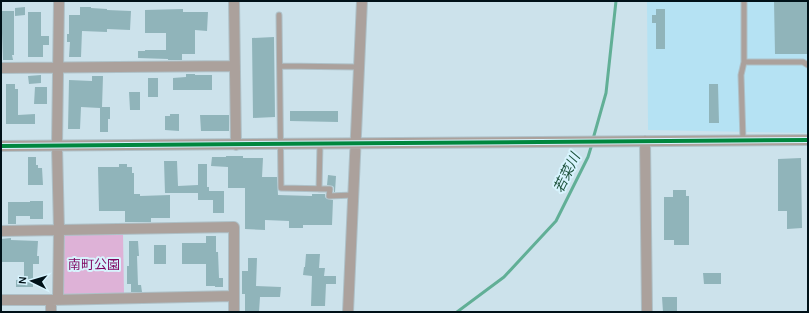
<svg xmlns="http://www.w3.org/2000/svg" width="809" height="313" font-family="Karla,'Noto Sans JP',sans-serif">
<rect width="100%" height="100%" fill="#cce2eb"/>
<path fill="#b5e2f3" d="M647 1H808V133L648 130Z"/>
<path fill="#deb2d7" d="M123 234 124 293 64 294 63 235Z"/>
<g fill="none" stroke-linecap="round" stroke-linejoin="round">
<path stroke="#61af96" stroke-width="3" d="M593 139 606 93 616 1
M457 312 504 277 556 221 588 157 592 144"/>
</g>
<path fill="#90b4ba" d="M774 1H808V54H775Z
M25 7V15L15 16V8Z
M80 7H91V8L107 9V10L131 11 130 30 107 29V32L82 31 81 57H69L70 42H67V34H69V15H80Z
M183 9V12H208L207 31 195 30V54H182V60H168V59L138 58V51H145V50H166V33H145V10Z
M656 9H665V49H656V23H652V15H656Z
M1 11H14V55H12L13 60H3L2 33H1Z
M28 12H41V36H49V45H43V57H28Z
M274 37 275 117 253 118 252 38Z
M186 74H195V75H212V90H173V78L186 77Z
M41 75V83L29 84 28 76Z
M92 76H103L102 107H110V119H108V132H100V108L81 107 80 129H68L69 80 92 81Z
M148 78H158V97H148Z
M6 84H15V89H18V115L35 114V124H6Z
M709 84H718L719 123H709Z
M35 87H47V104H34Z
M129 92H140V110H130Z
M290 111H338V122L290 121Z
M170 114H179V131L165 130V116H170Z
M200 115H229V131H201Z
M226 156H243V158H263L262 177H277L278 195 312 196V194H325V197L327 199 333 200 332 225H303V228H289V221L265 220V230L245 229V188H228V167L211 166 212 157H226Z
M28 157H36V165H38V168H42L43 185H28Z
M801 158 802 228 787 229V211H778V159Z
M164 161H177L178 186 198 185V164H207V187H209V191H224V213H213V200H198V193H165Z
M119 164H127V167H132V173H134V194H140V196L170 195V218H151V222H125V211H99L98 167H119Z
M328 175 336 176 335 192H334V188L333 186 327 185Z
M673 190H686V196H689V245H674V240H664V197H673Z
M30 201H43V219H30V216H16V224H8V202H30Z
M206 236H216V252H218L219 278H223V287H215V286H206V264H182V243H206Z
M11 238V240L38 241 37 256H39V264H33V287H16V280L24 279V262H1V239Z
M129 241H138L139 256H137L138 285H141L142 292H131V284H127V266H129Z
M154 245H166V264H154Z
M306 254H320L319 268H325L324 276H336V284H326L325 306H311L312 276 303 275 304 267H305Z
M248 258H257L256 286 281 287 280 297H260L259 312H245V294H242V271H248Z
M703 273H721V284H704Z
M662 297H677V312H663Z"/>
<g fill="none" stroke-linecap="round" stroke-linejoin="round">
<g stroke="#aec0c7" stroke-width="7">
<path id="lane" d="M279 15 281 188 330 189 329 196 353 195
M744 62H803L808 65
M280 66 359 67
M743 140 741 75 744 62V1
M319 189 320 144"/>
</g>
<g stroke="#aec0c7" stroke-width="12">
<path id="street" d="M234 1 236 145
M1 68 235 66
M645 141 647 312
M1 146 808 140
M1 231 234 227V312
M58 299 59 230 57 146 59 1
M1 300H51L234 296
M51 300V312
M348 312 362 1"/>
</g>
<use href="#lane" stroke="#aba19c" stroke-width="5"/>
<use href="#street" stroke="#aba19c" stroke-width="10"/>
<g stroke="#d7f3fd" stroke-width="6">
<path id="cycleway" d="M1 146 808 140"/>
</g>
<use href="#cycleway" stroke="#00873e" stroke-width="4"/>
</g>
<g text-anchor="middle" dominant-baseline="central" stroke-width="4" stroke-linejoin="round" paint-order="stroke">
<g font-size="13" fill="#7f035f" stroke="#d7f3fd">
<text x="94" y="264">南町公園</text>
</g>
<g font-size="14" font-style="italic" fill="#1e533d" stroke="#d7f3fd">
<text transform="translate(567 173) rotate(-64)">若菜川</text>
</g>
</g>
<rect width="809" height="313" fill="none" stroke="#001118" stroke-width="4"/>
<g transform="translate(32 281) rotate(275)" stroke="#d7f3fd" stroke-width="3" paint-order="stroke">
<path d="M0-3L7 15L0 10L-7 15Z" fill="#001118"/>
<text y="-6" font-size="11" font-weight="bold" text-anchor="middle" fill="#001118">N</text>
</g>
</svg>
